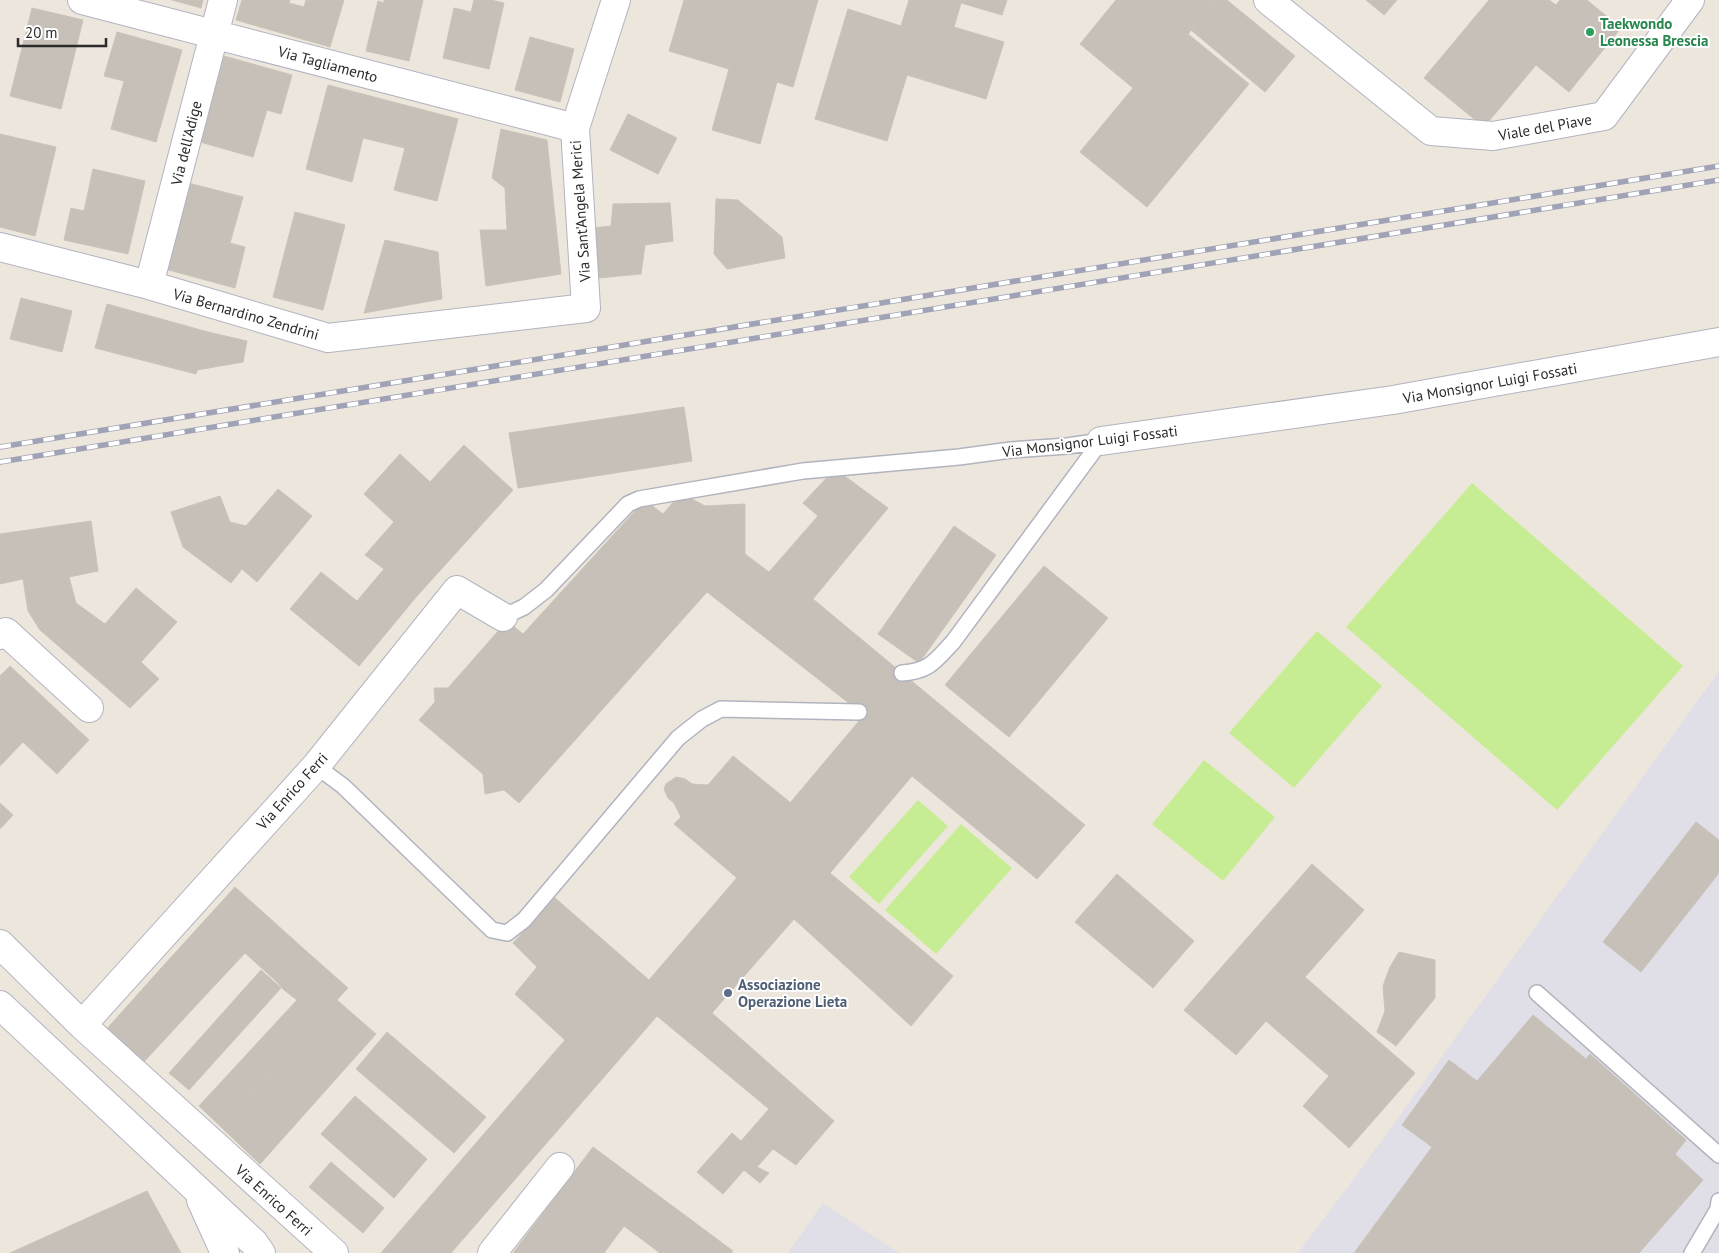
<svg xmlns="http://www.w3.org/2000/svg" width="1719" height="1253" font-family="'PT Sans',sans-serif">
<rect width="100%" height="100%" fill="#ede6dd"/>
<path fill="#e0dee6" d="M1719 671V1253H1298L1362 1168Z
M823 1203 899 1253H788Z"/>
<path fill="#c7ed94" d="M1472 483 1683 666 1557 810 1346 627Z
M1317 631 1382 686 1294 788 1229 733Z
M1204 760 1275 817 1223 881 1152 824Z
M918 800 948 826 879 904 849 877Z
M961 824 1012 868 936 954 885 910Z"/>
<path fill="#c6c0b9" stroke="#c9c3b7" d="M172 0H203L201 8Z
M242 0H290L289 3 304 7 306 0H344L330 47 236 20Z
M384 0H423L409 61 366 51 378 1 384 3Z
M474 0H491L504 3 489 69 443 58 454 8 471 12Z
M684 0H818L793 87 777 82 760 144 712 130 729 69 669 51Z
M909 0H1007L1002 15 961 3 954 27 1004 42 986 99 907 75 887 141 815 119 848 9 901 26Z
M1116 0H1216L1188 34 1249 84 1147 207 1080 152 1133 88 1080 44Z
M1216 0H1227L1295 56 1265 92 1191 30Z
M1366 0H1397L1384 15Z
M1489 0H1549L1556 5 1560 0H1587L1621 28 1569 92 1536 65 1484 127 1424 78Z
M32 8 83 20 61 109 10 96Z
M117 32 182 50 156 142 111 129 124 81 104 76Z
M530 37 574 49 560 102 515 90Z
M224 56 292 75 281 114 267 110 253 157 200 142Z
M328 85 458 119 437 201 394 190 405 148 363 138 352 182 306 169Z
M628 114 677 138 658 174 610 150Z
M501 129 547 140 561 274 486 286 480 230H507L505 188 492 178Z
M0 134 56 147 35 236 0 227Z
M93 169 145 181 128 254 64 240 71 208 84 211Z
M188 183 243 197 230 243 245 247 235 288 165 269Z
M716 199 738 200 782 237 785 258 727 269 714 254Z
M670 203 673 241 645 245 641 274 598 278 592 228 611 226 613 204Z
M295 212 345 225 323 310 273 297Z
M385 240 438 252 442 299 364 313Z
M21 298 72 311 62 352 10 339Z
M107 304 208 332 247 341 243 362 197 370 196 374 95 348Z
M684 407 692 461 518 488 509 433Z
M464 445 513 490 417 596 359 666 290 609 321 572 357 601 384 569 365 555 394 522 364 494 400 454 430 482Z
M835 469 888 508 813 599 1085 825 1037 879 912 776 830 873 953 976 911 1026 794 919 712 1013 834 1121 796 1165 773 1149 757 1167 769 1173 760 1183 744 1170 723 1194 697 1172 732 1133 741 1141 769 1109 657 1016 451 1253H381L565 1040 515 994 537 967 513 943 555 898 649 980 797 808 790 803 864 715 707 592 519 803 504 790 485 794 483 774 419 720 435 702 434 688H448L507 621 523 634 645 500 663 514 681 493 705 506 745 504V554L769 572 818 516 803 503Z
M278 489 312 516 257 582 242 569 231 583 183 547 171 512 220 496 230 522 246 526Z
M91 521 98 571 69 577 76 603 105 624 136 588 177 622 141 662 159 679 130 708 40 630 28 611 23 579 0 584V534Z
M954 526 996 555 919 663 878 634Z
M1044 566 1108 618 1009 737 945 685Z
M10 666 89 740 57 774 23 742 0 766V676Z
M733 756 797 808 737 878 674 824 681 817 674 803 668 798 664 789 666 784 676 777 685 779 692 784 708 785Z
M0 803 13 815 0 829Z
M1696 822 1719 840V873L1641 972 1603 942Z
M1312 864 1364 910 1305 977 1415 1073 1349 1148 1303 1106 1329 1076 1266 1021 1236 1055 1184 1010Z
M1117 874 1194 941 1153 988 1075 922Z
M235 887 305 950 276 981 245 953 202 999 164 965Z
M305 950 348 988 220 1126 199 1106 297 1000 284 990 276 981Z
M1399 952 1435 960V998L1396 1046 1377 1032 1385 1011 1383 986 1390 967Z
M164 965 202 999 141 1065 104 1032Z
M261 970 281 988 189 1090 169 1073Z
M337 1000 376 1034 260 1164 220 1126Z
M1533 1015 1586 1059 1590 1054 1686 1140 1675 1154 1703 1180 1639 1253H1354L1432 1147 1402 1125 1449 1060 1477 1081Z
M387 1032 486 1117 454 1153 356 1069Z
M355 1096 427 1159 394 1198 321 1134Z
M593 1147 733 1251 731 1253H660L624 1226 604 1253H513Z
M331 1162 384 1208 363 1233 309 1187Z
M147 1191 181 1253H10Z"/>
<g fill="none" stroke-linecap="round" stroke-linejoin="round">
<g stroke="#b1b4bf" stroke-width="18">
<path id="lane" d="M503 617 524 607 546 590 628 504 639 499 803 471 959 457 1011 450 1067 446 1101 441
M902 673C930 671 935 661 953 642L1101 441
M316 766 343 786 492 930 507 933 524 920 678 738 702 719 721 709 859 712
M1537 993 1719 1155
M1692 1253 1718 1209 1719 1201"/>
</g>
<g stroke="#b1b4bf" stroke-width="30">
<path id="street" d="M82 0 575 128
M1268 0 1431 131 1493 136 1604 116 1690 0
M0 247 149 285 328 338 586 308 575 128 616 0
M149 285 223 0
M1101 441 1393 400 1719 342
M0 635 6 632 89 708
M0 944 82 1025 334 1253
M82 1025 316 766 457 590 503 617
M492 1253 560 1167"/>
</g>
<g stroke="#b1b4bf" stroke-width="30">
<path id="secondary" d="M0 1005 254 1243 261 1253
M201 1200 225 1253"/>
</g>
<use href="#lane" stroke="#fff" stroke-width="15"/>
<use href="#street" stroke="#fff" stroke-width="28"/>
<use href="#secondary" stroke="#fff" stroke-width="28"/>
<g stroke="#a0a3b6" stroke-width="5.5">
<path id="rail" d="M0 447 1719 166
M0 462 1719 180"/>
</g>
<use href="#rail" stroke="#fff" stroke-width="4" stroke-dasharray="11" stroke-linecap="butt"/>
</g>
<circle fill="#2e9e5b" stroke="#fff" stroke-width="2" cx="1590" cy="32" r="5"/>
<circle fill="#5c6f8a" stroke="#fff" stroke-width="2" cx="728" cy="993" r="5"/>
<g text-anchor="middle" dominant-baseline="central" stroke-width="4" stroke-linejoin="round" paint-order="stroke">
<g font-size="15" font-weight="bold" fill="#27864d" stroke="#fff" text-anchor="start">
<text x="1600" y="23">Taekwondo<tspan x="1600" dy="17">Leonessa Brescia</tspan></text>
</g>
<g font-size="15" fill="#2b2b2b" stroke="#fff">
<text transform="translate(328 64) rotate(15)">Via Tagliamento</text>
<text transform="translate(1545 127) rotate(-10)">Viale del Piave</text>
<text transform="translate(186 143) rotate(-76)">Via dell'Adige</text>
<text transform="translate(580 211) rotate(-94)">Via Sant'Angela Merici</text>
<text transform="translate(246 314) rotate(16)">Via Bernardino Zendrini</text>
<text transform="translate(1490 383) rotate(-10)">Via Monsignor Luigi Fossati</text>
<text transform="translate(1090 441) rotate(-7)">Via Monsignor Luigi Fossati</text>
<text transform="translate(292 791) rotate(-48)">Via Enrico Ferri</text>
<text transform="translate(274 1200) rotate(42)">Via Enrico Ferri</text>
</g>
<g font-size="15" font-weight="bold" fill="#4e5e75" stroke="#fff" text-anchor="start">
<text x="738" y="984">Associazione<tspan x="738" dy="17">Operazione Lieta</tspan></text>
</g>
</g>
<path d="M18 38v8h88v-8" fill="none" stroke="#2b2b2b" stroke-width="2.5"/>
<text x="25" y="38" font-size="15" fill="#2b2b2b" stroke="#ffffff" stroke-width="4" paint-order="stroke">20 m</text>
</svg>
